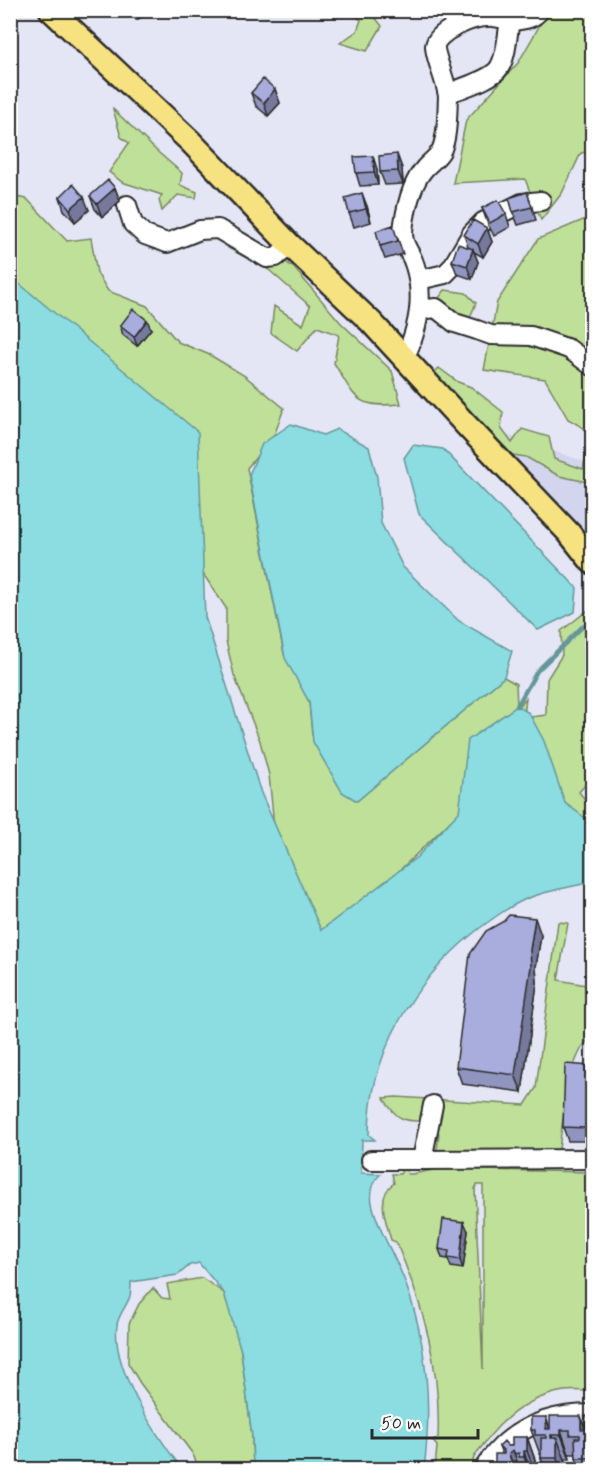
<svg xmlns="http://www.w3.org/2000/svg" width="603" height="1480" font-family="Mynerve,sans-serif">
<rect width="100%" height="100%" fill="#e5e6f5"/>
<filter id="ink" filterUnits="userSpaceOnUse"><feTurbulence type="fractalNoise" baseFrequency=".0167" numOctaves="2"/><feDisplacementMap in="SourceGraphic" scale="12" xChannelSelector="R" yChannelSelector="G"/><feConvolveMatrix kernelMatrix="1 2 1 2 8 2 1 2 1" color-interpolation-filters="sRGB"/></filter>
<g filter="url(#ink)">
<path fill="#d3d5ee" d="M491 430 592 464V542L577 524Z"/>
<path fill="#bfe099" stroke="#758662" stroke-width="1.5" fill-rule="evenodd" d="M349 11H370L382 26 367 51 340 43 357 31 361 20Z
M548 11H592V151L581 153 562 193 541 220 525 179 453 183 466 120 518 63Z
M113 109 159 153 182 173 180 185 197 192 196 198 178 195 162 211 159 200 162 195 122 182 109 172 129 143 121 137Z
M10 196 27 199 67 241 91 238 97 273 108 291 147 306 178 342 210 355 245 376 284 408 274 436 247 468 284 654 309 702 312 735 358 800 504 677 516 684 517 706 506 721 526 698 524 718 546 715 547 679 562 655 561 631 587 611 592 615V668L590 670 592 677V777L579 792 592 808V837L462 810 400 870 357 926 304 942 275 836 269 775 260 741 234 675 226 641V608L11 288Z
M588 218H592V433L568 419 545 379 484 370 497 302 538 239Z
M236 233 259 243 294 268 341 323 392 371 401 404C355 408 357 400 334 363L339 335 317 327 297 351 271 333 274 306 303 325 310 306 269 270 228 248Z
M445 290 466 293 476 303 469 320 448 328 435 303Z
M439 368 458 382 471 387 503 412 501 428 512 443 522 429 549 437 554 459 583 469 587 452 592 450V483L559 476 526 457 499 453 428 378Z
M558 922 568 923 558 980 592 986V983V1038L591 1037C566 1058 563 1125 558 1156L474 1168H483L482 1170 592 1172V1391C583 1391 573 1390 564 1391 529 1397 503 1417 483 1445 477 1453 470 1458 474 1469H435L437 1446 432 1440 438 1438C441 1368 424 1307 396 1242L391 1240C386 1221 375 1197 394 1183L392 1174H400L404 1167 408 1174H412L471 1163 436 1157 439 1134 433 1120C407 1122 397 1123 384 1098L396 1097 525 1105 536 1088ZM477 1185H483V1369L475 1189Z
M202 1278 224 1293 239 1337 252 1437 253 1469H200L192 1453 140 1383 128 1363 129 1324 139 1304 153 1288 162 1298 170 1299 167 1284Z"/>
<path fill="#8bdde2" stroke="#659699" stroke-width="1.5" d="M10 276 198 432 205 617 261 793 321 930 417 857 459 812 468 740 517 706 529 713 544 741 565 803 592 823V882C571 887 547 890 526 899 508 907 492 919 476 931 414 981 369 1053 369 1135L375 1140H362L361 1173 381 1174C373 1180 370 1193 372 1203 378 1230 394 1254 404 1279 427 1340 432 1406 424 1469H253L252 1437 241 1351 224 1293 199 1263 190 1265 178 1275 131 1282C131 1286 131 1291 130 1296 127 1306 118 1315 117 1325 111 1369 156 1435 182 1469H11L10 910 14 898 10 893Z
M291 424 323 435 337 429 369 447 377 477 381 523 403 567 459 621 512 651 504 677 357 801 342 792 313 742 309 702 285 658 249 475 262 444Z
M413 445 443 449 577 588 575 612 538 630 419 514 404 458Z"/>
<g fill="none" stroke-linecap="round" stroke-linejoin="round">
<path stroke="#659699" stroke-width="4.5" d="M517 706 537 671 581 628 592 621"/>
<g stroke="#2b2b2b" stroke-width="22">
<path id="minor" d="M448 97C447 83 434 55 435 46 437 31 473 17 487 17 495 16 503 19 510 21
M127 205 133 224 145 235 167 243 200 230 218 229 267 258 276 257 290 245
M419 280 445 274 452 267 472 233 483 222 522 203 541 201
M419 310 436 308 455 323 477 330 491 335 531 336 569 349 592 366
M404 359C418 330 425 298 415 266 410 248 400 247 404 223 407 204 412 182 425 168 430 162 437 158 441 151 448 136 447 114 448 97L452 92C464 87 492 79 499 68 507 56 507 35 510 21 521 20 533 20 540 10
M433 1105 422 1160 592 1159
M371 1160H422
M483 1470C508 1429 546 1414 592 1414"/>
</g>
<g stroke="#2b2b2b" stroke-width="27">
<path id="major" d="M51 10 190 141 290 245 371 322 468 427 569 533 592 562"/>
</g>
<use href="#minor" stroke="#fff" stroke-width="18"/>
<use href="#major" stroke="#f7e281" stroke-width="22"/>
</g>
<path fill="#9095bf" stroke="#2b2b2b" stroke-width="1.5" d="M132 10H147L148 14 136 20Z
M275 89 280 103 268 116 256 106 251 93Z
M402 168 403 184 385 185 380 172Z
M377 169 378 185 360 186 356 173Z
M115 188 120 201 102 217 95 209 90 196Z
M527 192 536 220 518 225 513 212Z
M60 197 89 210 75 222 64 210Z
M367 206 371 222 354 227 349 213Z
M482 208 506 214 510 227 494 236 487 222Z
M487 228 492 242 483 257 474 252 478 262 472 279 457 274 452 261 468 247 464 235Z
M398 239 403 254 385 259 380 246Z
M120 326 151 329 137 346 123 335Z
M541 935 536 967 537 983 522 1092 462 1084 456 1067Z
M592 1066V1130L591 1141H568L563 1127Z
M468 1231 463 1269 451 1267 448 1259 442 1258 439 1249Z
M592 1416V1470H580L576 1458V1454H569L570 1459H565L566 1462V1470H545L541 1458V1454H540L531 1430 546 1417 550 1429 585 1427Z
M527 1437 535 1460V1470H495L502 1454 499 1446H512Z"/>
<path fill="#76799b" stroke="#2b2b2b" stroke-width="1.5" d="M275 89 280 103 268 116 264 103Z
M397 154 402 168 403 184 398 171Z
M373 156 377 169 378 185 374 172Z
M115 188 120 201 102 217 97 204Z
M362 193 367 206 371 222 366 209Z
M84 197 89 210 75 222 70 209Z
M487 228 492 242 483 257 478 244Z
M473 249 478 262 472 279 467 266Z
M147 320 151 329 137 346 134 337Z
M535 918 541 935 536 967 537 983 522 1092 515 1075 530 950Z
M587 1116 592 1130 591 1141 587 1128Z
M464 1222 468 1231 463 1269 460 1260Z
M581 1416 587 1435H586L591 1449V1438L592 1442V1462L581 1429Z
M546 1417 557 1451V1438L566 1462V1470H561L546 1429Z
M561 1430 569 1454 570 1459 561 1435Z
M527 1437 535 1460V1470H534L527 1451Z
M513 1450 520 1470H516L514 1465 513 1466 509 1454Z
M524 1451 530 1470H529L524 1457Z"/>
<path fill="#a8adde" stroke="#2b2b2b" stroke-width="1.5" d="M263 79 275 89 264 103 251 93Z
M397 154 398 171 380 172 379 156Z
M373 156 374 172 356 173 354 157Z
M108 180 115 188 97 204 90 196Z
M73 184 84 197 70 209 60 197Z
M527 192 532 207 513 212 509 198Z
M362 193 366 209 349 213 345 198Z
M498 200 506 214 490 223 482 208Z
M473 220 487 228 478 244 464 235Z
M393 225 398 241 380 246 376 231Z
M458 244 473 249 467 266 452 261Z
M133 309 147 320 134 337 120 326Z
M509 915 535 918 530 950 531 966 515 1075 456 1067 470 954 486 931 504 921Z
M565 1064 592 1066V1117L587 1116V1128L563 1127Z
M443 1219 464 1222 460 1260 448 1258 449 1251 439 1249Z
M550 1416H581V1429H585V1416H592V1435H586V1438H591V1458H576L575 1438H580V1435H570V1430H561V1435H551V1438H557V1458H541V1438H546V1435H535V1430H531V1417H546V1429H550Z
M512 1437H527V1451H524V1457H519V1453L515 1454 513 1450 509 1454 511 1461H515L514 1465 507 1466V1470H495V1454H504V1451L499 1446 504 1441 508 1446H512Z"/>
</g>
<rect width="603" height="1480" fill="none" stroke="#fff" stroke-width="36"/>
<rect x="18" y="18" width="567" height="1444" fill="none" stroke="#2b2b2b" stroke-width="2" filter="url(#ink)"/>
<path d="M372 1429v9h106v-9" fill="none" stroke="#2b2b2b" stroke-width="3"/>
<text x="381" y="1429" font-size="18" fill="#2b2b2b" stroke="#ffffff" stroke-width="4.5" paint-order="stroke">50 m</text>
</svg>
